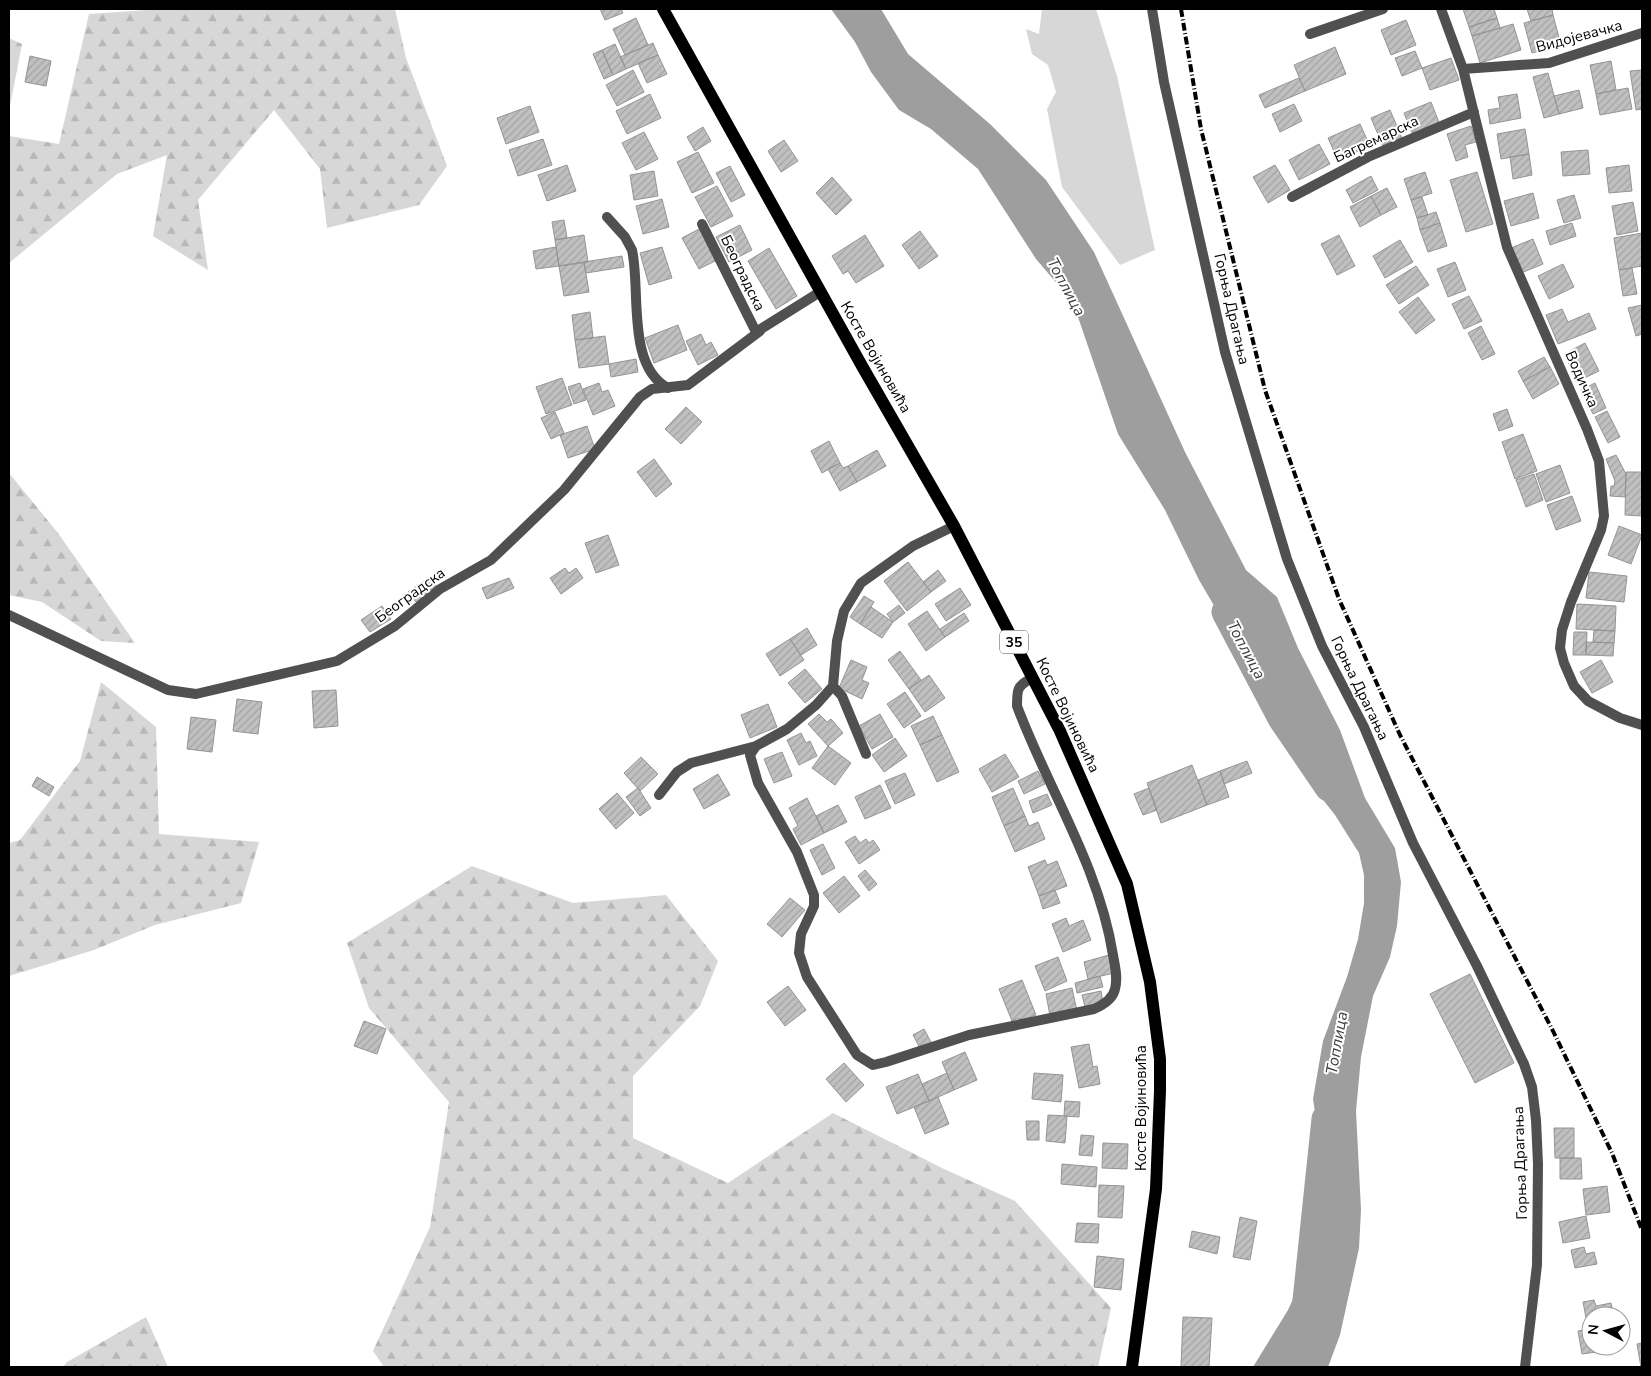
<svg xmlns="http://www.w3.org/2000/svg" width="1651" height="1376" font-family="'Nunito Sans',sans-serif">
<defs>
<pattern id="forest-firs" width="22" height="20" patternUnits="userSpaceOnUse" patternTransform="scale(1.25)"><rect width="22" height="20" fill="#d7d7d7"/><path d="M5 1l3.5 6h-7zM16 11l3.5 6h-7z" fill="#b7b7b7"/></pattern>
<pattern id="building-hatch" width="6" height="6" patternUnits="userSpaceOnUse" patternTransform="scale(1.25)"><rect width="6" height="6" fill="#c0c0c0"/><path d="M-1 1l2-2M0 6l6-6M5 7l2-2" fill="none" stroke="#a3a3a3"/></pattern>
</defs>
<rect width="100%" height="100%" fill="#fff"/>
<path fill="#d7d7d7" d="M1042 9H1096L1117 76 1155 250 1120 265 1062 187 1047 109 1056 92 1048 65 1032 54 1026 29 1039 34Z"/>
<path fill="url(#forest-firs)" d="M162 9H395L406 58 447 166 419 205 327 228 320 169 274 110 198 200 208 270 153 236 167 155 117 174 9 263V136L59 144 89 14Z
M9 38 22 44 9 111Z
M9 473 58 533 135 643 101 641 42 602 9 595Z
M101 682 156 727 159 834 259 842 241 903 155 925 94 950 9 976V843L20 840 80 761Z
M472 866 573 903 666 895 718 961 700 1006 633 1076V1138L728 1183 833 1113 944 1169 1015 1201 1111 1308 1098 1367H384L373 1351 430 1227 449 1102 369 1008 347 943Z
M146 1317 168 1367H63L67 1362Z"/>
<path fill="#9e9e9e" d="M831 9H881L908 54 990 124 1046 180 1094 252 1185 452 1246 570 1277 597 1298 648 1340 730 1365 798 1395 848 1401 882 1397 926 1390 957 1373 996 1361 1057 1356 1111 1361 1210 1359 1248 1340 1335 1328 1367H1253L1288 1310 1321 1239 1327 1190 1313 1099 1323 1041 1347 977 1358 939 1364 903V875L1359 853 1335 815 1309 782 1306 748 1285 707 1254 657 1226 626 1199 580 1165 510 1118 434 1078 317 1060 287 1036 259 978 169 931 129 899 110 871 72 855 42Z"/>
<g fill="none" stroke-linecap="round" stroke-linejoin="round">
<path stroke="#9e9e9e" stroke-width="29" d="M1226 612 1282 718 1329 787
M1286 1367 1306 1310 1326 1119"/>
</g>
<path fill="url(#building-hatch)" stroke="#949494" d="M600 9H621L623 13 605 20Z
M1463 9H1494L1497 18 1469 27Z
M1527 9H1552L1553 15 1531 21Z
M1553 15 1561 45 1532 53 1524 23Z
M636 18 648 45 625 55 613 29Z
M1497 18 1500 28 1472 36 1469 27Z
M1406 20 1416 45 1391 55 1381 30Z
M1513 24 1521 50 1480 63 1472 36Z
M653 43 658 55 626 69 620 57Z
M615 44 626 69 613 75 602 50Z
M1335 47 1346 74 1305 91 1294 65Z
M602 50 613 75 604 79 593 54Z
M1415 51 1422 68 1402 76 1395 58Z
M658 55 667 74 647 83 638 63Z
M30 56 51 61 46 86 25 82Z
M1451 58 1459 80 1430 90 1422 68Z
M1611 61 1616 90 1596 94 1590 65Z
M633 70 644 92 617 106 606 85Z
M1642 70V109L1636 110 1630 71Z
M1548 73 1559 114 1544 118 1533 77Z
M1299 78 1305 91 1265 108 1259 95Z
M1628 88 1632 109 1600 115 1596 94Z
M1579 90 1583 108 1559 114 1554 96Z
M650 94 661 118 627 134 616 111Z
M1517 94 1521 118 1490 124 1488 110 1500 108 1498 97Z
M1431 102 1440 125 1413 135 1404 113Z
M1294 104 1302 121 1280 132 1272 114Z
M530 106 539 132 506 144 497 118Z
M1390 110 1402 138 1383 146 1371 118Z
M1360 124 1370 146 1338 160 1328 138Z
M1471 126 1476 142 1465 145 1468 157 1456 161 1447 134Z
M703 127 711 141 695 151 687 137Z
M1525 129 1529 154 1501 159 1497 134Z
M644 132 658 159 636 170 622 143Z
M543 139 552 165 518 176 509 150Z
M784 140 798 161 781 172 768 151Z
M1319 144 1330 164 1299 180 1289 160Z
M1588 150 1590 174 1563 176 1561 152Z
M698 152 714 183 692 193 677 162Z
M1529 154 1532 175 1513 179 1510 157Z
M567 165 576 191 547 201 538 175Z
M1275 165 1290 190 1268 203 1253 177Z
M1629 165 1632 191 1609 193 1606 168Z
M730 166 745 195 731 202 716 173Z
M654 171 658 196 634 200 630 175Z
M1425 172 1432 193 1411 200 1404 179Z
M1477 172 1493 224 1466 232 1450 180Z
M1371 176 1378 190 1353 203 1346 190Z
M832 177 852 200 836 215 816 193Z
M717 186 733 216 711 227 695 197Z
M1387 188 1397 207 1381 215 1371 196Z
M1533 193 1539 218 1511 226 1504 201Z
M1574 195 1581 218 1564 223 1557 200Z
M1371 196 1381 215 1360 227 1350 207Z
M1422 197 1428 215 1417 218 1411 200Z
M662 199 669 227 643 234 636 206Z
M1633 202 1638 231 1617 235 1612 206Z
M1436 212 1440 223 1420 230 1417 218Z
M564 220 567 238 555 240 552 222Z
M1440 223 1447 246 1428 252 1420 230Z
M1572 223 1576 236 1550 245 1546 231Z
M740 225 752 250 729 262 716 237Z
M701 228 717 260 699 269 682 238Z
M920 231 938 256 919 269 902 245Z
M1642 233V266L1619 270 1614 238Z
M584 235 588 262 559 266 555 240Z
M865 235 884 266 856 283 848 271 843 274 832 256Z
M1339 235 1355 266 1337 275 1321 244Z
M1533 239 1543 264 1521 273 1511 248Z
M1400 240 1413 262 1385 278 1373 256Z
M556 247 559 266 536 269 533 251Z
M662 247 672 278 649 285 640 253Z
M769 248 797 296 776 309 748 261Z
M622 256 624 267 586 273 584 262Z
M584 262 589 292 564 296 559 266Z
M1455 262 1466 290 1448 297 1437 269Z
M1563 264 1574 287 1549 299 1538 276Z
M1416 266 1429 285 1399 304 1386 285Z
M1632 268 1637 294 1623 296 1619 270Z
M1469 296 1482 321 1464 329 1452 304Z
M1418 297 1435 320 1416 334 1399 312Z
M1642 305V334L1636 336 1628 308Z
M1562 309 1568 322 1589 313 1596 329 1558 344 1546 315Z
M590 312 593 338 575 340 572 315Z
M678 325 687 350 654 363 645 338Z
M1481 326 1495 354 1482 360 1468 333Z
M701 334 706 345 711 342 718 355 698 365 686 341Z
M605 336 609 364 579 368 575 340Z
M1585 343 1599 371 1578 381 1564 354Z
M1544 357 1550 367 1523 381 1518 371Z
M636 359 638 372 611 377 609 364Z
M1550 367 1559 384 1533 399 1523 381Z
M562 378 572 405 546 414 536 387Z
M580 383 586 400 574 404 568 387Z
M599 383 602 392 608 390 615 406 593 415 583 389Z
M1595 383 1606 408 1593 414 1581 390Z
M686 407 702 422 681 444 665 429Z
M1507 409 1513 426 1499 431 1493 414Z
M1607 411 1620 437 1608 443 1595 417Z
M555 412 564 433 551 439 541 418Z
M587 426 595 449 568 458 560 435Z
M1523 434 1537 471 1515 479 1502 442Z
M829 441 840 463 822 473 811 451Z
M877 450 886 466 857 482 848 466Z
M1616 455 1626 474 1625 497 1610 496 1611 486H1614L1615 481 1606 459Z
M654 459 672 484 656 497 637 472Z
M840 463 843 468 848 466 857 482 840 491 828 469Z
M1560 465 1570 493 1546 502 1536 474Z
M1626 472H1642V516L1625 515Z
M1534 474 1543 500 1526 507 1516 480Z
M1572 496 1581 521 1556 530 1547 505Z
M1619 526 1642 535 1631 564 1608 555Z
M608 535 619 565 596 573 585 543Z
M908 562 931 592 907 611 884 581Z
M565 568 569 573 576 568 583 578 561 594 550 578Z
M938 570 946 581 931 592 923 582Z
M1589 572 1627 576 1624 602 1586 598Z
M430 577 437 587 416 602 408 592Z
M509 578 514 588 487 599 482 588Z
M960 588 971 605 946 621 935 604Z
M864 596 874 602 860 624 850 617Z
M1577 604 1616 606 1615 631 1576 629Z
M899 605 905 613 893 622 887 614Z
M382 606 391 619 370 632 361 620Z
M871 607 893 622 882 638 860 624Z
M927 611 945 637 926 651 908 624Z
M964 613 969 621 945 637 940 629Z
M807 628 817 645 801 655 790 639Z
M1594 630 1615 631 1614 643 1593 642Z
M1574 632H1587L1586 655H1573Z
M790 639 804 660 780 676 766 654Z
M1586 642 1614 643 1613 656 1586 655Z
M900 651 921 680 909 689 888 660Z
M851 660 867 667 862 680 869 683 862 699 839 688Z
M1601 660 1613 682 1592 693 1580 672Z
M805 669 822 689 805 703 788 683Z
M929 675 945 698 925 712 909 689Z
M336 690 338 726 314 728 312 691Z
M905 692 921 716 904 728 887 704Z
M237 699 262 702 258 734 233 731Z
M768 704 777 727 750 738 741 715Z
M819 714 827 722 831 719 843 733 828 746 808 724Z
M880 714 893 737 872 749 859 726Z
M933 716 942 735 920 745 911 726Z
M191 717 216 720 212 752 187 749Z
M801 733 806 743 810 741 817 756 799 765 787 740Z
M942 735 959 772 937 782 920 745Z
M895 738 907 756 884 772 872 755Z
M828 746 851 763 835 785 812 768Z
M782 752 792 776 774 783 764 759Z
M1005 754 1019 777 992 792 979 769Z
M641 757 658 774 640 791 624 773Z
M1247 761 1252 773 1224 784 1220 771Z
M1192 765 1207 805 1161 823 1147 783Z
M1038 771 1045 784 1024 794 1018 781Z
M1220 771 1229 797 1207 805 1198 780Z
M905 773 915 795 895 804 885 781Z
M718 774 730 795 704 809 693 789Z
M37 777 54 787 49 796 32 786Z
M880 785 891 808 865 819 855 797Z
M638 788 651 808 640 816 626 797Z
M1013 788 1025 816 1004 826 992 797Z
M1149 788 1157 810 1143 815 1134 794Z
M617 793 634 813 616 829 599 809Z
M1047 794 1052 805 1033 813 1029 801Z
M807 798 824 833 801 845 793 829 798 826 789 808Z
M838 805 847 822 824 833 816 816Z
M1025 816 1029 826 1038 822 1045 839 1015 852 1004 826Z
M855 836 860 843 866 839 869 843 873 840 880 850 859 864 845 842Z
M823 844 835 868 822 875 810 850Z
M1045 860 1047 865 1057 861 1067 886 1039 896 1028 867Z
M865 870 877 884 869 891 858 876Z
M844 876 860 896 839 913 823 893Z
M1055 890 1060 903 1043 909 1039 896Z
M790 898 805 910 782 937 767 924Z
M1066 918 1069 926 1083 920 1091 940 1063 952 1052 924Z
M1109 955 1114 973 1088 979 1084 962Z
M1058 957 1067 981 1045 991 1035 966Z
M1470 974 1514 1063 1475 1083 1430 994Z
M1100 976 1103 987 1077 993 1075 983Z
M1022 980 1036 1015 1020 1021 1019 1018 1012 1021 999 989Z
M788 986 806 1010 785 1026 767 1002Z
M1072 988 1077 1011 1050 1016 1046 994Z
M1101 991 1103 1003 1085 1007 1082 995Z
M364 1021 386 1029 377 1054 354 1046Z
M924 1029 932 1044 921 1050 913 1035Z
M1089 1044 1093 1067 1097 1066 1100 1084 1079 1088 1071 1047Z
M965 1052 977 1080 954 1090 942 1062Z
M844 1063 864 1085 846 1102 826 1079Z
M947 1073 954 1090 929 1101 922 1084Z
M1034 1073 1063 1075 1061 1102 1032 1099Z
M918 1074 929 1101 897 1114 886 1087Z
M938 1097 949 1124 925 1134 914 1107Z
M1065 1101 1080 1102 1079 1117 1064 1116Z
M1048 1115 1067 1116 1065 1143 1046 1141Z
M1026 1121H1039V1140H1027Z
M1554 1128H1574V1158H1555Z
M1081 1135 1094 1136 1092 1156 1079 1155Z
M1103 1143 1128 1144 1127 1169 1102 1168Z
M1560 1158H1581L1582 1179H1560Z
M1062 1164 1097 1167 1096 1187 1061 1184Z
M1099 1185 1124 1186 1122 1218 1098 1217Z
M1607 1186 1610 1212 1586 1215 1583 1189Z
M1586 1216 1590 1238 1563 1243 1559 1222Z
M1240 1217 1257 1221 1250 1260 1233 1257Z
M1077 1223 1099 1224 1098 1243 1075 1242Z
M1192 1231 1220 1237 1217 1254 1189 1247Z
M1584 1247 1586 1254 1594 1252 1597 1264 1575 1268 1571 1250Z
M1097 1256 1124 1259 1121 1290 1094 1287Z
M1594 1300 1596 1306 1611 1303 1614 1316H1591V1322L1587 1323 1583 1302Z
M1183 1317 1212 1318 1209 1367H1181Z
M1591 1329V1346H1602L1603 1351 1582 1354 1578 1331Z
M1642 1343V1367H1641L1637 1344Z"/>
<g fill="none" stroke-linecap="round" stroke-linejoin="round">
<path stroke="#505050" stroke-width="10" d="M1441 9 1463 69 1507 247 1587 429 1599 461 1604 516 1601 530 1571 602 1562 630 1560 648 1564 663 1574 686 1588 701 1620 718 1642 725
M1310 34 1383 9
M1463 69 1549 63 1642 33
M1292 197 1368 157 1474 112
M607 217 625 237 632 250C641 289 626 366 668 388
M702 224 756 332 820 292
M9 615 168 690 196 694 337 661 395 626 440 589 491 560 564 490 640 397 652 389 688 385 760 331
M833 686 842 696 866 754
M756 746 750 755 758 783 797 852 814 895V906L801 934 799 953 807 977 857 1055 873 1065 886 1062 969 1035 1094 1009C1103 1005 1113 999 1115 989 1118 978 1115 966 1113 955 1099 866 1048 789 1017 706 1017 689 1017 686 1032 678
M659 795 677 772 691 763 756 746 787 729 816 705 833 686 837 641 844 611 861 583 913 546 954 526"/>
<path stroke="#505050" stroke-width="10" d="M1152 9 1164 82 1225 352 1287 559 1322 646 1364 727 1413 843 1477 966 1524 1064 1532 1087 1536 1120 1538 1164 1537 1265 1525 1367"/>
<path stroke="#000" stroke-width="12" d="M663 9 862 366 954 526 1060 731 1127 884 1150 982 1160 1059V1091L1156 1189 1132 1367"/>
<path stroke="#000" stroke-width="4" stroke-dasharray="8 2.5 1 2.5" stroke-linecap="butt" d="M1181 9 1201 129 1265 390 1339 599 1400 735 1553 1031 1612 1153 1642 1230"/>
</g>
<g text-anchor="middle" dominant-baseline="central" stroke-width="4" stroke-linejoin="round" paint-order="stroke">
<rect fill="#fff" stroke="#4c4c4c" stroke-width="1" x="1000" y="630.5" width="28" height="23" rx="4"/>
<g font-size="14" font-weight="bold" fill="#000">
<text x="1014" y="642">35</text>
</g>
<g font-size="15" fill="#000" stroke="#fff">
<text transform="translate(1579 36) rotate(-15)">Видојевачка</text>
<text transform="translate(1376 139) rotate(-25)">Багремарска</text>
<text transform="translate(743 273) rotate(64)">Београдска</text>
<text transform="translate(1232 309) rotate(77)">Горња Драгања</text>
<text transform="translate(876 357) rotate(60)">Косте Војиновића</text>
<text transform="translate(1582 379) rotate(66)">Водичка</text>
<text transform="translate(410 595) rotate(-36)">Београдска</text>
<text transform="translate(1360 688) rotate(64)">Горња Драгања</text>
<text transform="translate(1068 715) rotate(64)">Косте Војиновића</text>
<text transform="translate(1141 1108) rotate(-90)">Косте Војиновића</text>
<text transform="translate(1520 1163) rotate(-92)">Горња Драгања</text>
</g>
<g font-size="16" font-style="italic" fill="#3f3f3f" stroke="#fff">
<text transform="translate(1066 287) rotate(62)">Топлица</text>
<text transform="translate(1246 650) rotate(62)">Топлица</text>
<text transform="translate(1337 1043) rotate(-80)">Топлица</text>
</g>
</g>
<rect width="1651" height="1376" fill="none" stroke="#000000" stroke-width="20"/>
<g transform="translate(1606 1331) rotate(276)"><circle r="24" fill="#ffffff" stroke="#999999"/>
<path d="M0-4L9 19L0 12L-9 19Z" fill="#000000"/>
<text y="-8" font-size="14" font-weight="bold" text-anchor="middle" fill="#000000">N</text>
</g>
</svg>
